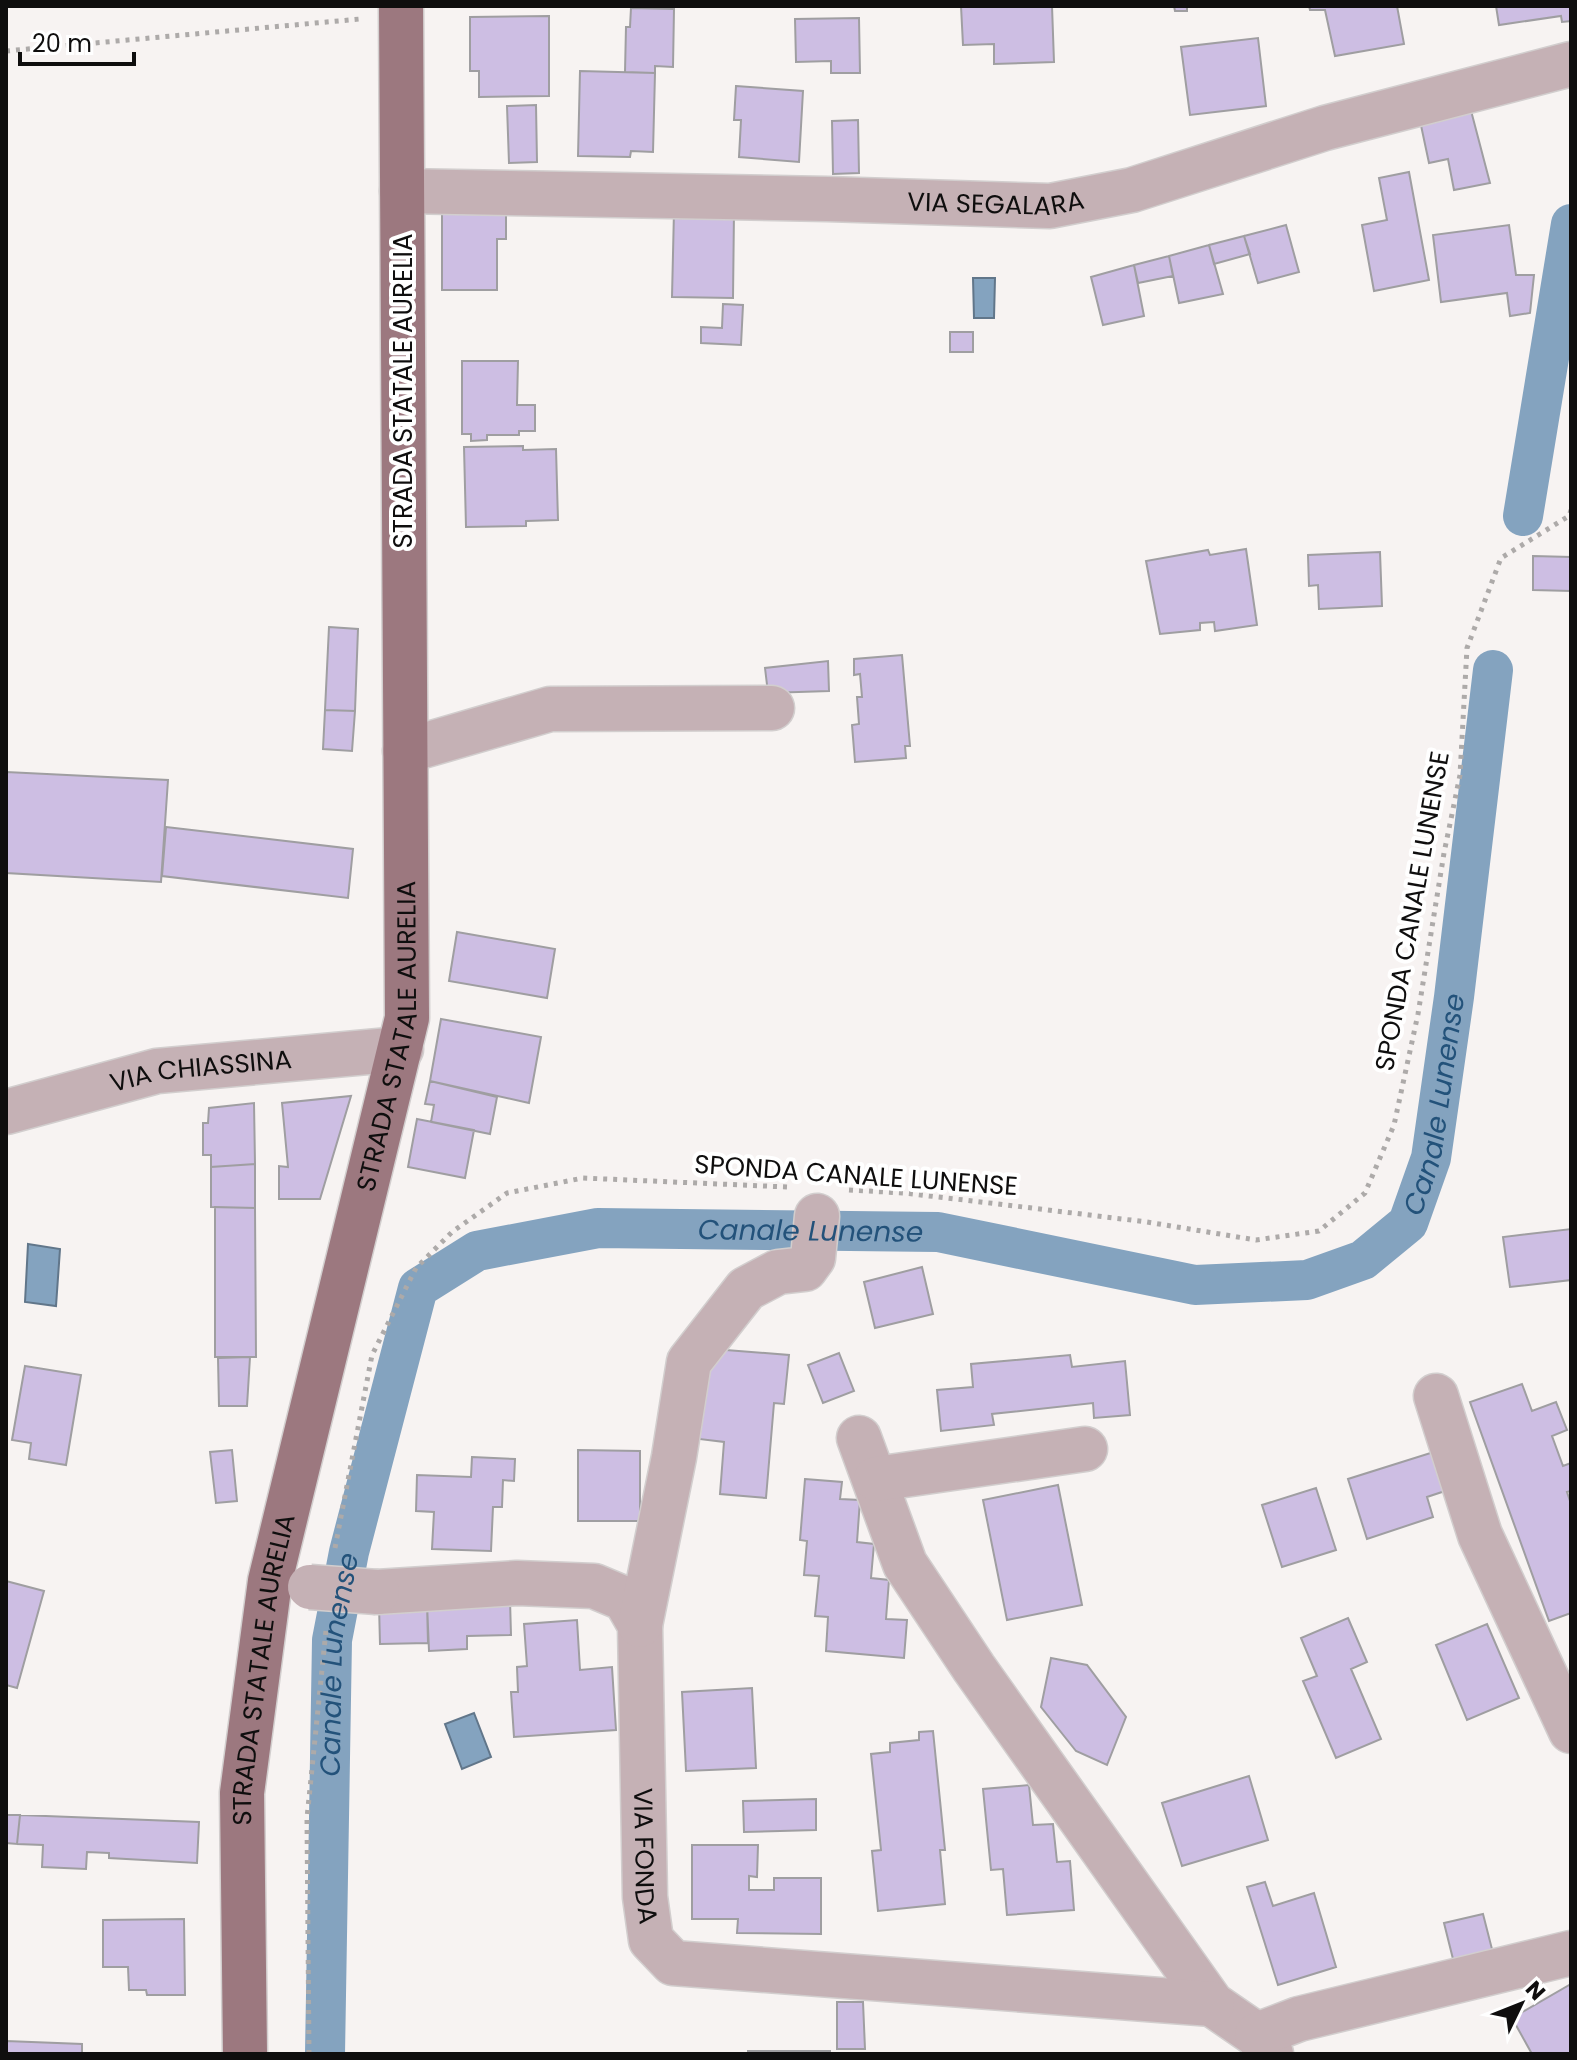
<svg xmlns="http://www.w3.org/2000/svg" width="1577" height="2060" font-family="Poppins,sans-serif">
<rect width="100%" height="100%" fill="#f7f3f2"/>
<path fill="#84a3bf" stroke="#61768a" stroke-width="2" d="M973 278H995L994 318H974Z
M28 1244 60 1249 56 1306 25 1302Z
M474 1713 491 1757 462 1769 445 1724Z"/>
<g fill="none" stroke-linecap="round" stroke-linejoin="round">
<g stroke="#84a3bf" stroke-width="40">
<path d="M1523 516 1571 224"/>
<path id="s1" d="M325 2054 332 1640 349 1552 418 1288 477 1251 598 1228 938 1232 1195 1285 1307 1280 1363 1260 1408 1223 1431 1158 1454 997 1493 670"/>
</g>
</g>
<path fill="#cdbee3" stroke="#9f9ea1" stroke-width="2" d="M961 6H1052L1054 62 994 64V44L963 45Z
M1174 6H1194L1187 7V11H1175Z
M1309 6H1397L1404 44 1335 56 1325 10H1310Z
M1496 6H1571V21L1562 22 1561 16 1499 25Z
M631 8 674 9 673 67 655 66V73L625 72 626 27H630Z
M549 16V96L479 97V71H470V17Z
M859 18 860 73H831V61L796 62 795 19Z
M1258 38 1266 106 1190 115 1181 47Z
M580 71 655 73 653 152 631 151 630 157 578 156Z
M736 86 803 91 799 162 739 157 741 120H734Z
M1469 103 1490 183 1454 190 1448 159 1429 163 1419 116Z
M536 105 537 162 509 163 507 106Z
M858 120 859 173 833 174 832 121Z
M1409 172 1429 280 1374 291 1362 225 1387 220 1379 178Z
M674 211 734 212 733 298 672 297Z
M442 214H506V239H497V290H442Z
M1286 225 1299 272 1258 283 1244 236Z
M1509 225 1516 275H1534L1530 313 1510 316 1507 293 1441 302 1433 235Z
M1244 236 1250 254 1214 264 1209 245Z
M1209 245 1223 294 1179 303 1169 256Z
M1169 256 1173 276 1138 283 1134 265Z
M1134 265 1144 316 1103 325 1091 277Z
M723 304 743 305 741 345 701 343V327L722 328Z
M950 332H973V352H950Z
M462 361H518L517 405H535V431H519V435H487V440L471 441V434H462Z
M523 446V450L556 449 558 520 526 521V526L466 527 464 447Z
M1246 549 1257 625 1215 631 1214 622 1200 623V630L1160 634 1146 561 1208 550 1210 555Z
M1380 552 1382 606 1319 609 1318 585 1309 586 1308 555Z
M1533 556 1571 557V591L1533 590Z
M329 627 358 629 355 711 325 710Z
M902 655 910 746H905L906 758 855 762 852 725 859 724 857 697H862L860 674 854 675V659Z
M828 661 829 691 768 693 765 668Z
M325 710 355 711 352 751 323 749Z
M6 772 168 780 161 882 6 873Z
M166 827 353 849 348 898 162 876Z
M457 932 555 949 547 998 449 981Z
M441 1019 541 1037 529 1103 430 1081Z
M430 1081 497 1097 490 1134 431 1122 434 1105 425 1104Z
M351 1096 320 1199H279V1166L288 1167 282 1103Z
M254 1103 255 1164 211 1167V1155H203V1123H208L209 1108Z
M417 1119 474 1130 465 1178 408 1167Z
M255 1164V1208L211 1207V1167Z
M215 1207 255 1208 256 1357H215Z
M1571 1229V1280L1510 1287 1503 1237Z
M922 1267 933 1314 875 1328 864 1282Z
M713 1349 789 1355 784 1404 774 1403 766 1498 720 1494 724 1442 699 1439Z
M839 1353 854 1391 823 1403 808 1365Z
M1070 1355 1072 1367 1125 1361 1130 1415 1094 1418 1093 1403 992 1414 994 1425 941 1431 937 1390 973 1387 971 1364Z
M250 1357 247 1406H219L218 1358Z
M25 1366 81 1375 66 1465 29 1459 31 1443 12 1440Z
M1522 1384 1532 1411 1556 1402 1567 1430 1552 1436 1563 1466 1571 1463V1491L1567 1492 1571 1504V1613L1549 1621 1470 1402Z
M232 1450 237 1501 216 1503 210 1452Z
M578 1450 640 1451V1521H578Z
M1440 1450 1451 1489 1427 1497 1433 1517 1367 1539 1348 1479Z
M472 1457 515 1459 514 1481 503 1480 502 1507H493L491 1551 432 1549 434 1512 416 1511 417 1475 471 1477Z
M805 1479 842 1482 840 1499 860 1500 857 1542 874 1544 871 1578 889 1580 886 1619 907 1620 904 1658 826 1651 828 1617 815 1616 819 1576 804 1575 807 1541 800 1540Z
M1058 1485 1082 1605 1007 1620 983 1500Z
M1316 1488 1336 1550 1282 1567 1262 1505Z
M6 1581 44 1591 17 1688 6 1685Z
M510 1600 511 1635 467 1636V1649L429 1651 427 1603Z
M427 1603 428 1643 380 1644 379 1605Z
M1348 1618 1367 1662 1351 1669 1381 1739 1336 1758 1303 1681 1317 1676 1301 1638Z
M577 1620 580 1670 612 1667 616 1730 514 1737 511 1692H518L517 1667 527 1666 524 1624Z
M1487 1624 1519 1698 1467 1720 1436 1645Z
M1051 1658 1087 1665 1126 1717 1107 1765 1076 1751 1041 1707Z
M752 1688 756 1768 686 1771 682 1692Z
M933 1731 945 1850H940L945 1904 878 1911 872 1851 881 1850 871 1754 890 1752V1743L919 1740V1732Z
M1249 1776 1268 1840 1182 1866 1162 1803Z
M1029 1785 1033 1825 1053 1824 1057 1862 1070 1861 1074 1910 1007 1915 1003 1869 991 1870 983 1789Z
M816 1799V1830L744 1832 743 1801Z
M6 1815H20L17 1844 6 1843Z
M20 1815 199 1822 197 1863 109 1858V1853L87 1852 86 1869 42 1867 43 1845 17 1844Z
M692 1845H758L757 1877 749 1876V1890H774V1878H821V1934L737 1933 738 1919H692Z
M1265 1882 1273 1906 1314 1893 1336 1967 1278 1985 1247 1887Z
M1483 1914 1494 1957 1455 1967 1444 1923Z
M184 1919 185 1995H147L146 1990H129L128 1967H103V1920Z
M1571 1984V2054H1532L1512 2018Z
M837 2002H863L865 2049H837Z
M6 2041 82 2044V2054H6Z
M748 2051H830V2054H748Z"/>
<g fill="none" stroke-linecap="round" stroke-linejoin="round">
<g stroke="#d2cece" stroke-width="47">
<g id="minor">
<path id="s2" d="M402 191 827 199 1050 206 1132 190 1325 128 1571 64"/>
<path d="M405 751 550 709 772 708"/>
<path id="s3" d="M6 1112 157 1071 401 1049"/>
<path d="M1436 1396 1480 1535 1571 1731"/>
<path d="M859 1438 905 1564 974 1668 1212 2004 1257 2035 1271 2054"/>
<path d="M876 1479 1085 1449"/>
<path id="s4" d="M377 1592 517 1583 594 1586 625 1599 640 1625 645 1897 651 1940 673 1963 1212 2004"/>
<path d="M640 1625 674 1457 689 1362 746 1289 778 1272 805 1269 813 1258 817 1216"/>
<path d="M1257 2035 1299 2019 1571 1953"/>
</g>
</g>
<g stroke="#d2cece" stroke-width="47">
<g id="major">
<path id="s5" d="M245 2054 242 1793 270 1581 407 1018 401 6"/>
</g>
</g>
<path stroke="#adaaa9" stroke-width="5" stroke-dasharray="4 6" stroke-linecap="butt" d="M6 51 360 19
M849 1190 904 1193 1015 1206 1147 1222 1256 1240 1319 1231 1365 1193 1394 1125 1418 1014 1444 853 1460 775 1467 648 1501 558 1569 516 1571 510
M335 1548 372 1355 416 1268 452 1232 507 1193 583 1178 787 1187
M309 2054 307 1818 326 1630"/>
<use href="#minor" stroke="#c5b1b5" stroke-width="44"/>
<use href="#major" stroke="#9c787f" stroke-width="44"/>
<g stroke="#d2cece" stroke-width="47" stroke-linecap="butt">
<path id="minor-bridge" d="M310 1587 377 1592"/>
</g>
<use href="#minor-bridge" stroke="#c5b1b5" stroke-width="44"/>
</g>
<g text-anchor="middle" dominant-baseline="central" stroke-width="8" stroke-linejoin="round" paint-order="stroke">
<g font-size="26" fill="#0f0e0e" stroke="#fff">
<text stroke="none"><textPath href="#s2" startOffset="594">VIA SEGALARA</textPath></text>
<text transform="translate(403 391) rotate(-90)">STRADA STATALE AURELIA</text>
<text transform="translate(1412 911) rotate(-80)">SPONDA CANALE LUNENSE</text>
<text stroke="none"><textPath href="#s5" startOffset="1034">STRADA STATALE AURELIA</textPath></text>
<text stroke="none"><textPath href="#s3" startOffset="200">VIA CHIASSINA</textPath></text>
<text transform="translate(856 1175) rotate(4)">SPONDA CANALE LUNENSE</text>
<text stroke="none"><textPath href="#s5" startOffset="386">STRADA STATALE AURELIA</textPath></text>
<text stroke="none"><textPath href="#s4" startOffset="512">VIA FONDA</textPath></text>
</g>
<g font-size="28" font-style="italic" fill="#23527a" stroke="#fff">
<text stroke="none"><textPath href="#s1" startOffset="1924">Canale Lunense</textPath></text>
<text stroke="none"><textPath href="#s1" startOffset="1182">Canale Lunense</textPath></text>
<text stroke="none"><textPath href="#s1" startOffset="390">Canale Lunense</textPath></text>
</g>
</g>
<rect width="1577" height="2060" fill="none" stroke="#0f0e0e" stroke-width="16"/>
<g transform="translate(1521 2004) rotate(47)" stroke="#ffffff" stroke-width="6" paint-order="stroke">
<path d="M0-6L14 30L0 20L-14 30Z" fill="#0f0e0e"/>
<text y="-12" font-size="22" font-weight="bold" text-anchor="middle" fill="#0f0e0e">N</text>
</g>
<path d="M20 52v12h114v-12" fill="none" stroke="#0f0e0e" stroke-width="4"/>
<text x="32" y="52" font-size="24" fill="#0f0e0e" stroke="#ffffff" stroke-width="6" paint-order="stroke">20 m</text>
</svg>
